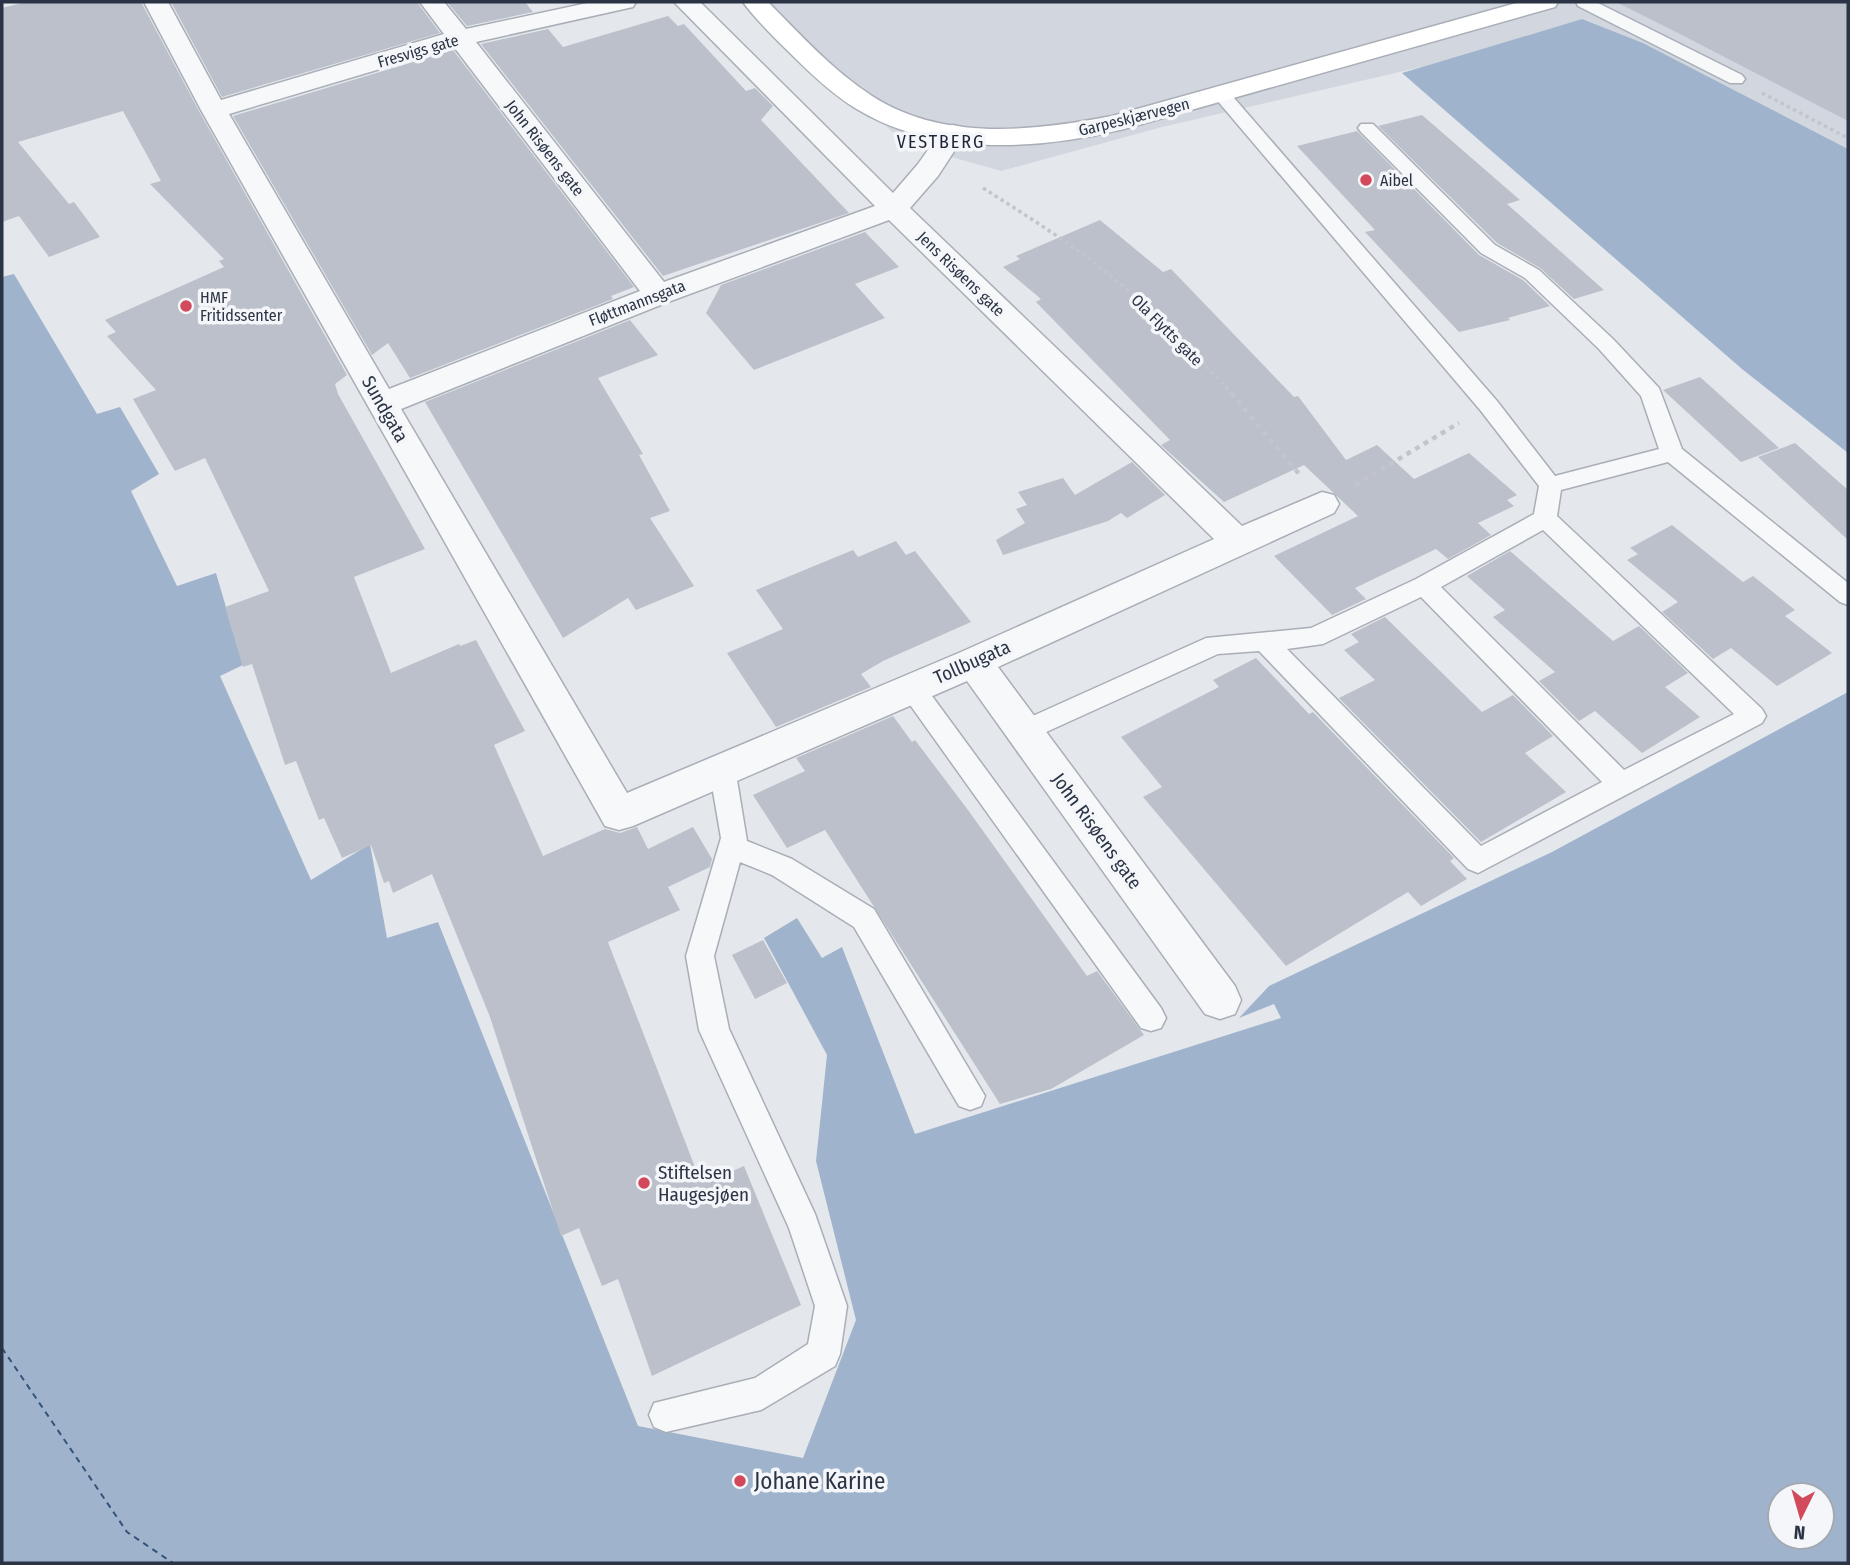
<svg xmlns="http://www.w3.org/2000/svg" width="1850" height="1565" font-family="'Fira Sans Condensed',sans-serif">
<rect width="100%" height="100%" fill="#e4e7ec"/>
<path fill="#d2d6de" d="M756 2H1848V149L1643 43 1582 19 1421 67 1162 127 1001 171 906 144 793 42Z"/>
<path fill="#9fb4cc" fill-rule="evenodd" d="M1582 19 1643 43 1848 149V453L1742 369 1402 73Z
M14 274 97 414 120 407 159 474 131 491 177 586 216 573 243 665 220 676 311 880 370 844 387 938 438 922 638 1426 803 1458 856 1320 816 1161 827 1055 764 938 797 918 822 958 842 947 915 1134 1281 1018 1274 1004 1239 1018 1269 986 1552 852 1848 692V1563H2V277ZM1780 1495H1822V1537H1780Z"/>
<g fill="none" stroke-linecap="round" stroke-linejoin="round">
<path stroke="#34527a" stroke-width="2" stroke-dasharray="6 5" stroke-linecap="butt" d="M2 1348 127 1532 173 1563"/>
</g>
<path fill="#bbc0ca" d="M26 2H141L199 111 347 375 335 384 338 394 425 549 354 577 391 673 459 644 460 646 476 640 525 731 494 745 543 856 605 829 620 833 637 827 648 849 693 827 712 859 710 867 668 887 680 910 608 942 698 1175 716 1167 719 1177 744 1166 801 1305 652 1376 618 1279 602 1286 579 1228 561 1236 490 1017 432 874 393 893 389 881 384 883 371 845 342 858 324 818 319 820 296 761 285 765 252 664 243 667 225 607 269 591 205 458 175 471 133 399 156 390 107 336 116 332 105 320 224 267 219 261 224 259 150 184 161 181 123 111 18 142 69 204 74 202 100 237 49 257 19 216 2 222V8Z
M171 2H417L440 33 222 97Z
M447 2H525L533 12 467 26Z
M1616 2H1848V121L1680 34Z
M668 16 678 26 684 24 746 91 755 88 773 106 761 120 849 213 663 276 481 44 548 29 563 47Z
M453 50 634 287 611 296 613 299 410 378 388 343 372 355 233 116Z
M1422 115 1520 200 1507 204 1604 290 1574 299 1540 268 1497 243 1378 126Z
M1357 131 1479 255 1523 280 1550 306 1508 318 1510 320 1459 332 1365 232 1375 230 1297 146Z
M1100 220 1163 272 1171 269 1294 397 1298 396 1346 460 1377 445 1414 479 1469 453 1517 495 1507 500 1514 506 1478 523 1491 535 1448 559 1436 549 1355 588 1366 599 1332 615 1274 556 1358 516 1304 465 1224 502 1161 445 1170 440 1036 302 1041 299 1003 267 1020 259 1016 256Z
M865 232 899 267 855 284 885 318 754 370 706 313 721 285Z
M630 320 658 355 598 378 643 454 639 455 670 511 650 518 694 586 636 610 628 598 563 638 425 402Z
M1700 377 1779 448 1741 462 1663 390Z
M1795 443 1848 490V540L1758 457Z
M1132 462 1165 495 1127 518 1121 513 1108 521 1003 555 996 540 1025 523 1016 509 1027 505 1018 492 1063 478 1075 495Z
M1672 525 1743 582 1753 576 1795 610 1785 616 1832 653 1777 686 1731 648 1713 659 1662 612 1678 602 1627 560 1638 554 1630 548Z
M896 541 906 555 915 551 971 622 883 661 861 674 871 687 776 727 727 653 783 629 756 590 853 550 858 557Z
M1510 551 1613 641 1639 626 1688 673 1665 687 1700 717 1642 753 1595 711 1579 721 1539 681 1555 672 1493 617 1505 610 1467 576Z
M1385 617 1482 712 1513 695 1553 736 1525 753 1566 792 1481 842 1339 698 1375 680 1344 650 1359 642 1351 634Z
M1256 658 1309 714 1313 712 1454 858 1450 861 1467 879 1421 906 1408 892 1286 966 1143 797 1162 787 1121 737 1219 687 1213 680Z
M893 716 912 742 915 740 968 810 1087 976 1097 971 1144 1035 1051 1089 1000 1104 825 830 787 848 753 795 805 771 796 758Z
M763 940 787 983 755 999 732 955Z"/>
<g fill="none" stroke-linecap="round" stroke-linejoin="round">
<g stroke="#a9aeb7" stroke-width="3">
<path id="lane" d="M1576 2H1596L1742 75 1745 79 1742 83H1730L1578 6Z
M1222 90 1228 91 1497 401 1555 476 1659 449 1641 396 1599 349 1525 278 1481 253 1361 132 1358 128 1361 124H1373L1495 245 1539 270 1613 339 1659 388 1682 449 1848 583V605L1840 602 1668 462 1561 490 1557 516 1762 709 1766 716 1762 723 1478 873 1468 869 1259 651 1218 654 1033 738 1024 741 1015 738 1011 731 1015 724 1206 638 1311 628 1416 579 1534 514 1539 486 1481 411 1216 99 1213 95 1216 91ZM1543 530 1734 714 1624 770 1441 587ZM1421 597 1602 782 1481 846 1287 649 1323 644Z
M912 678 921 681 1161 1008 1166 1018 1161 1028 1151 1031 1141 1028 903 695 899 688 903 681Z
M722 757 731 760 735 768 747 841 792 859 874 909 985 1096 981 1106 970 1110 959 1106 854 927 772 875 740 862 714 956 729 1029 815 1214 847 1306 840 1354 835 1366 761 1410 666 1432 654 1427 649 1415 654 1403 755 1378 808 1344 815 1306 789 1228 699 1030 686 956 721 838 709 768 713 760Z"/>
</g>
<g stroke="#a9aeb7" stroke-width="3">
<path id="street" d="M144 2H168L221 100 444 34 420 2H444L466 29 592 2H636L633 7 476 42 664 282 875 206 674 2H700L893 193 918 164 944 127 953 125 962 127 966 133 938 176 910 208 1242 526 1322 492 1334 495 1339 504 1334 513 998 667 1235 986 1241 1000 1235 1014 1220 1019 1205 1014 967 681 633 826 619 830 605 826 201 110ZM454 47 640 291 389 389 229 114ZM889 220 1214 539 961 652 627 793 401 409 668 302Z"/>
</g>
<g stroke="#a9aeb7" stroke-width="3">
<path id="secondary" d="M743 2H768C801 35 832 70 872 96 943 142 1033 131 1112 116L1520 2H1558L1555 7 1124 129C1038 150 934 157 855 108 831 93 810 73 790 53 774 37 756 20 743 2Z"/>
</g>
<path stroke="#c2c5cb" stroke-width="3.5" stroke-dasharray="3.5 3.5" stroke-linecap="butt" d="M1762 93 1848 138
M983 188C1027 216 1072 244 1112 277 1156 312 1195 354 1233 395"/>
<path stroke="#c2c5cb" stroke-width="4.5" stroke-dasharray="5 5" stroke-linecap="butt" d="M1231 393 1300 475
M1355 485 1459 423"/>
<use href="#lane" fill="#f7f8fa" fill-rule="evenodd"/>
<use href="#street" fill="#f7f8fa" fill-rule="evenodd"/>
<use href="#secondary" fill="#fff" fill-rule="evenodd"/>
</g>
<g fill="#d1495b" stroke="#f4f6f9" stroke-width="2.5">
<circle cx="1366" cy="180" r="7"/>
<circle cx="186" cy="306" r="7"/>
<circle cx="644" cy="1183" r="7"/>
<circle cx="740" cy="1481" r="7"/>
</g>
<g text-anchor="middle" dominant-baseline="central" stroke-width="7" stroke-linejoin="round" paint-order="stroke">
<g font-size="16" fill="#2b3445" stroke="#f4f6f9">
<text transform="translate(418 51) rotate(-16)">Fresvigs gate</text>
<text transform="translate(1134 117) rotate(-14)">Garpeskjærvegen</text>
<text transform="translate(545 148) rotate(52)">John Risøens gate</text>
<text transform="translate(961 274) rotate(44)">Jens Risøens gate</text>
<text transform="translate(637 303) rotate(-21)">Fløttmannsgata</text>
<text transform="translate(1167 330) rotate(45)">Ola Flytts gate</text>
</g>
<g font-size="16" fill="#2b3445" stroke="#f4f6f9" text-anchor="start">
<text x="1380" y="180">Aibel</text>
<text x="200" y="297">HMF<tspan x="200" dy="18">Fritidssenter</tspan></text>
</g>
<g font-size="18" letter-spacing="2" fill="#1d2536" stroke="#f4f6f9">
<text x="941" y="142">VESTBERG</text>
</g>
<g font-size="19" fill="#2b3445" stroke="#f4f6f9">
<text transform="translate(385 409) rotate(60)">Sundgata</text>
<text transform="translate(972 662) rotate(-24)">Tollbugata</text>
<text transform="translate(1097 831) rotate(54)">John Risøens gate</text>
</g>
<g font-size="19" fill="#2b3445" stroke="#f4f6f9" text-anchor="start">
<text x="658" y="1172">Stiftelsen<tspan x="658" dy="22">Haugesjøen</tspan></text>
</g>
<g font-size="23" fill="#2b3445" stroke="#f4f6f9" text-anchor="start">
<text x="754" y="1481">Johane Karine</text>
</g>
</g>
<rect width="1850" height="1565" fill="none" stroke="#2b3445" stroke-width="7"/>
<g transform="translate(1801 1516) rotate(185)"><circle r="33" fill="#f4f6f9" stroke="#a4a8b1" stroke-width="2"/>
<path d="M0-5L12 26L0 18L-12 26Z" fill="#d1495b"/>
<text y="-10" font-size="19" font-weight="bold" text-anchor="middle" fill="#2b3445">N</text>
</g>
</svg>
